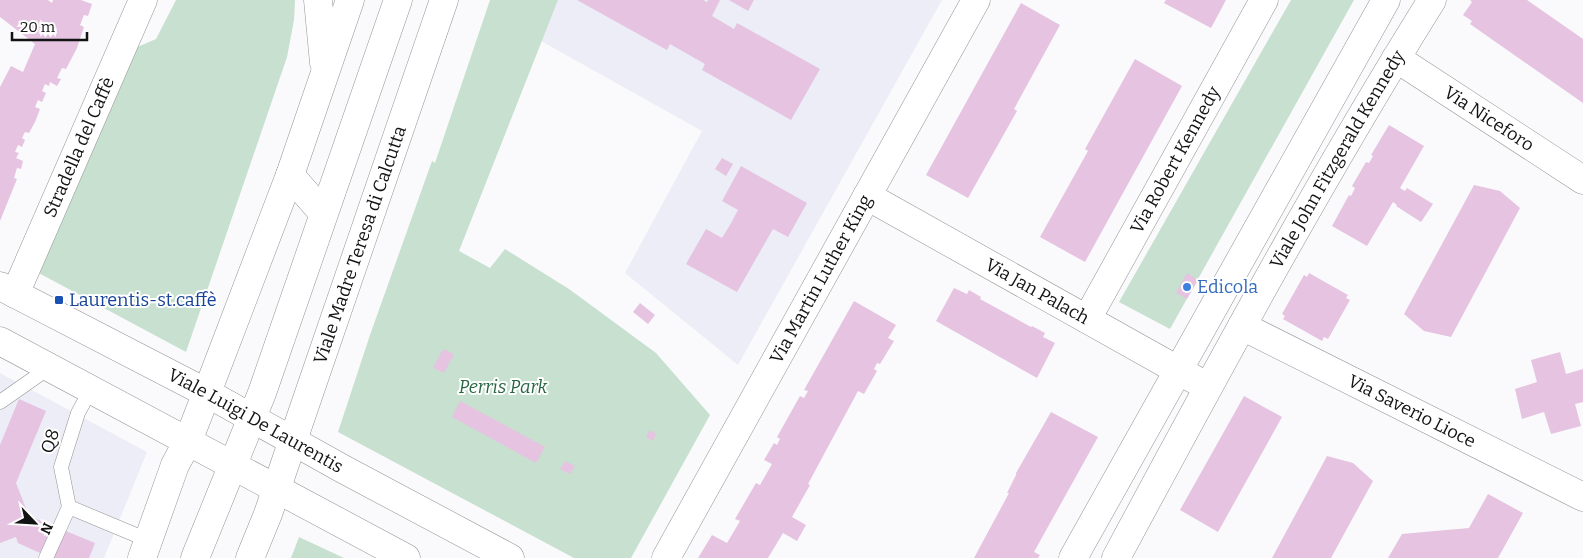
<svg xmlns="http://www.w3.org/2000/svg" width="1583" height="558" font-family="Bitter,serif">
<rect width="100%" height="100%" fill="#fafafc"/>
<path fill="#ecedf6" d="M558 0H942L738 365 625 273 702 131 541 41Z
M0 373 147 452 104 558H0Z"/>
<path fill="#c7e0cf" d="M176 0H295L294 20 287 57 186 352 35 271 128 51 156 39Z
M490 0H558L459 251 490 268 505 249 569 289 656 353 710 415 631 558H574L338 432 370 335 432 161 435 163Z
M1291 0H1354L1170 329 1119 302Z
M299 537 344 558H291Z"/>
<path fill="#e5c3e1" d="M0 0H48L52 3 53 0H81L92 4 88 16 84 15 80 25 84 27 77 48 66 69 62 68 57 78 61 79 57 86 50 82 49 86 45 84 42 91 46 93 42 102 38 100 35 107 40 109 35 122 29 133 25 132 22 138 25 140 22 147 18 145 15 152 19 153 16 158 23 161 21 169 17 168 14 178 17 179 0 221V87L11 66 23 72 35 44 0 17Z
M577 0H703L707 2 708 0H720L712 16 734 29 737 23 820 69 791 120 702 70 705 64 670 44 667 50Z
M729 0H754L748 11Z
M1166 0H1226L1211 28 1164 3Z
M1470 0H1527L1583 39V103L1470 24 1472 21 1463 15 1472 2Z
M1021 3 1060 25 1014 109 1017 111 968 198 926 175Z
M1135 59 1182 86 1085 262 1040 237 1088 151 1085 149Z
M1389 125 1424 146 1400 188 1405 191 1407 188 1433 204 1421 222 1396 206 1397 205 1393 202 1367 246 1332 226 1349 195 1351 196 1355 188 1352 186 1366 162 1369 163 1373 156 1371 155Z
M722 158 733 164 726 176 715 169Z
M741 166 807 203 788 237 773 229 737 292 686 264 706 229 722 238 730 225 738 210 722 201Z
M1474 185 1500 191 1520 208 1451 337 1424 331 1404 314Z
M1187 273 1198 280 1187 299 1176 293Z
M1309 273 1348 295 1346 298 1350 300 1328 339 1324 337 1322 341 1283 319 1285 316 1282 314 1304 275 1307 277Z
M954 288 967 294 969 290 981 297 980 299 1031 327 1032 326 1045 333 1043 337 1055 343 1037 378 936 321Z
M854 301 896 325 888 338 894 341 880 364 877 363 874 369 877 371 864 394 858 391 808 484 810 485 792 517 806 525 797 541 783 533 768 558H698L712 535 727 543 740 521 735 519 756 483 760 485 772 464 764 460 774 443 777 445 780 439 777 437 800 396 804 398 808 391 804 390Z
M640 303 655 315 648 324 633 312Z
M443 349 454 354 444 373 433 368Z
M1560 352 1566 374 1583 369V402L1575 404 1581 426 1551 434 1544 412 1522 419 1515 389 1537 382 1531 360Z
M1244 396 1282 417 1218 532 1180 510Z
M19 399 46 411 16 483 29 516 95 543 89 558H51L18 543 16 537 0 543V445Z
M460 401 545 447 536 463 452 417Z
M1051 412 1098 437 1034 552 1040 555 1038 558H974L1009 493H1007L1016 475V473Z
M650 430 656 434 653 441 646 437Z
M1327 456 1353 463 1373 481 1331 558H1272Z
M565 461 575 466 570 474 560 469Z
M1488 494 1523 513 1498 558H1388L1402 534 1469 528Z"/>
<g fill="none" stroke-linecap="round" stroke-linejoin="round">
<g stroke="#939495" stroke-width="15">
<path id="lane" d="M91 389 78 413 61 467 69 507 148 540
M0 402 50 367
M46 558 69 507"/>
</g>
<g stroke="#939495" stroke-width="29">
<g id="street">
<path id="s1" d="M1396 58 1583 180"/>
<path id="s2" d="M867 196 1208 387"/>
<path id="s3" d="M15 294 143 0"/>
<path id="s4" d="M1087 319 1264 0"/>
<path id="s5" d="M1242 326 1583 497"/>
<path id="s6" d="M666 558 976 0"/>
</g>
</g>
<g stroke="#939495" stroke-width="29">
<g id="secondary">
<path d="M318 0 324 63"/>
<path d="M290 175 323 213"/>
<path id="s7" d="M0 286 207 393 343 469 510 558"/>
<path d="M0 341 406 558"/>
<path d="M142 558 175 465 188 441 216 369 290 175 350 0"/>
<path d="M195 558 262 393 398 0"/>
<path id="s8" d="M250 558 268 514 293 440 444 0"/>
<path d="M1073 558 1386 0"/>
<path id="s9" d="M1116 558C1217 370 1319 181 1432 0"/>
</g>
</g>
<use href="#lane" stroke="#fff" stroke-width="14"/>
<use href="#street" stroke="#fff" stroke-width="28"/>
<use href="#secondary" stroke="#fff" stroke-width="28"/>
</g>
<circle fill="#3f7fe0" stroke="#fff" stroke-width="2" cx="1187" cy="287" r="5"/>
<rect fill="#1a4fb4" stroke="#fff" stroke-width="2" x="54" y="295" width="10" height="10" rx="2.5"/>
<g text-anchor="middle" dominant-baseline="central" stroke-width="4" stroke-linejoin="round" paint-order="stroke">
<g font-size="18" fill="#131313" stroke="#fff">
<text stroke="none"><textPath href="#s1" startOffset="111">Via Niceforo</textPath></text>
<text stroke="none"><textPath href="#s3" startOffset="160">Stradella del Caffè</textPath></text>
<text stroke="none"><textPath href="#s4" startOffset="182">Via Robert Kennedy</textPath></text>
<text stroke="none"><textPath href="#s9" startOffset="456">Viale John Fitzgerald Kennedy</textPath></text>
<text stroke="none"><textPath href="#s8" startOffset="332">Viale Madre Teresa di Calcutta</textPath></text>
<text stroke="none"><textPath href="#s6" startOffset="319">Via Martin Luther King</textPath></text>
<text stroke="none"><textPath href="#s2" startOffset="195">Via Jan Palach</textPath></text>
<text stroke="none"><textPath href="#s5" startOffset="190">Via Saverio Lioce</textPath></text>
<text stroke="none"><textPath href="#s7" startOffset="289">Viale Luigi De Laurentis</textPath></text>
<text transform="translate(50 441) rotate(-73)">Q8</text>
</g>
<g font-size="18" fill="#366cbe" stroke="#fff" text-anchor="start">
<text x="1197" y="287">Edicola</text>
</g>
<g font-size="18" fill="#164399" stroke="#fff" text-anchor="start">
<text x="69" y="300">Laurentis-st.caffè</text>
</g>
<g font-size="18" font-style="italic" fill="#286643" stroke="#fff">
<text x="503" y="387">Perris Park</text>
</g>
</g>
<g transform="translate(35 523) rotate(115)" stroke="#ffffff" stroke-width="4" paint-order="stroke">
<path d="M0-4L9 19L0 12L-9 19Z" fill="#131313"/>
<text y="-8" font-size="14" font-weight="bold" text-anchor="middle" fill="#131313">N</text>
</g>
<path d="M12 32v8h75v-8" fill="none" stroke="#131313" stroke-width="2.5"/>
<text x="20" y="32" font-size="15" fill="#131313" stroke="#ffffff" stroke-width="4" paint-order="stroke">20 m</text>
</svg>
